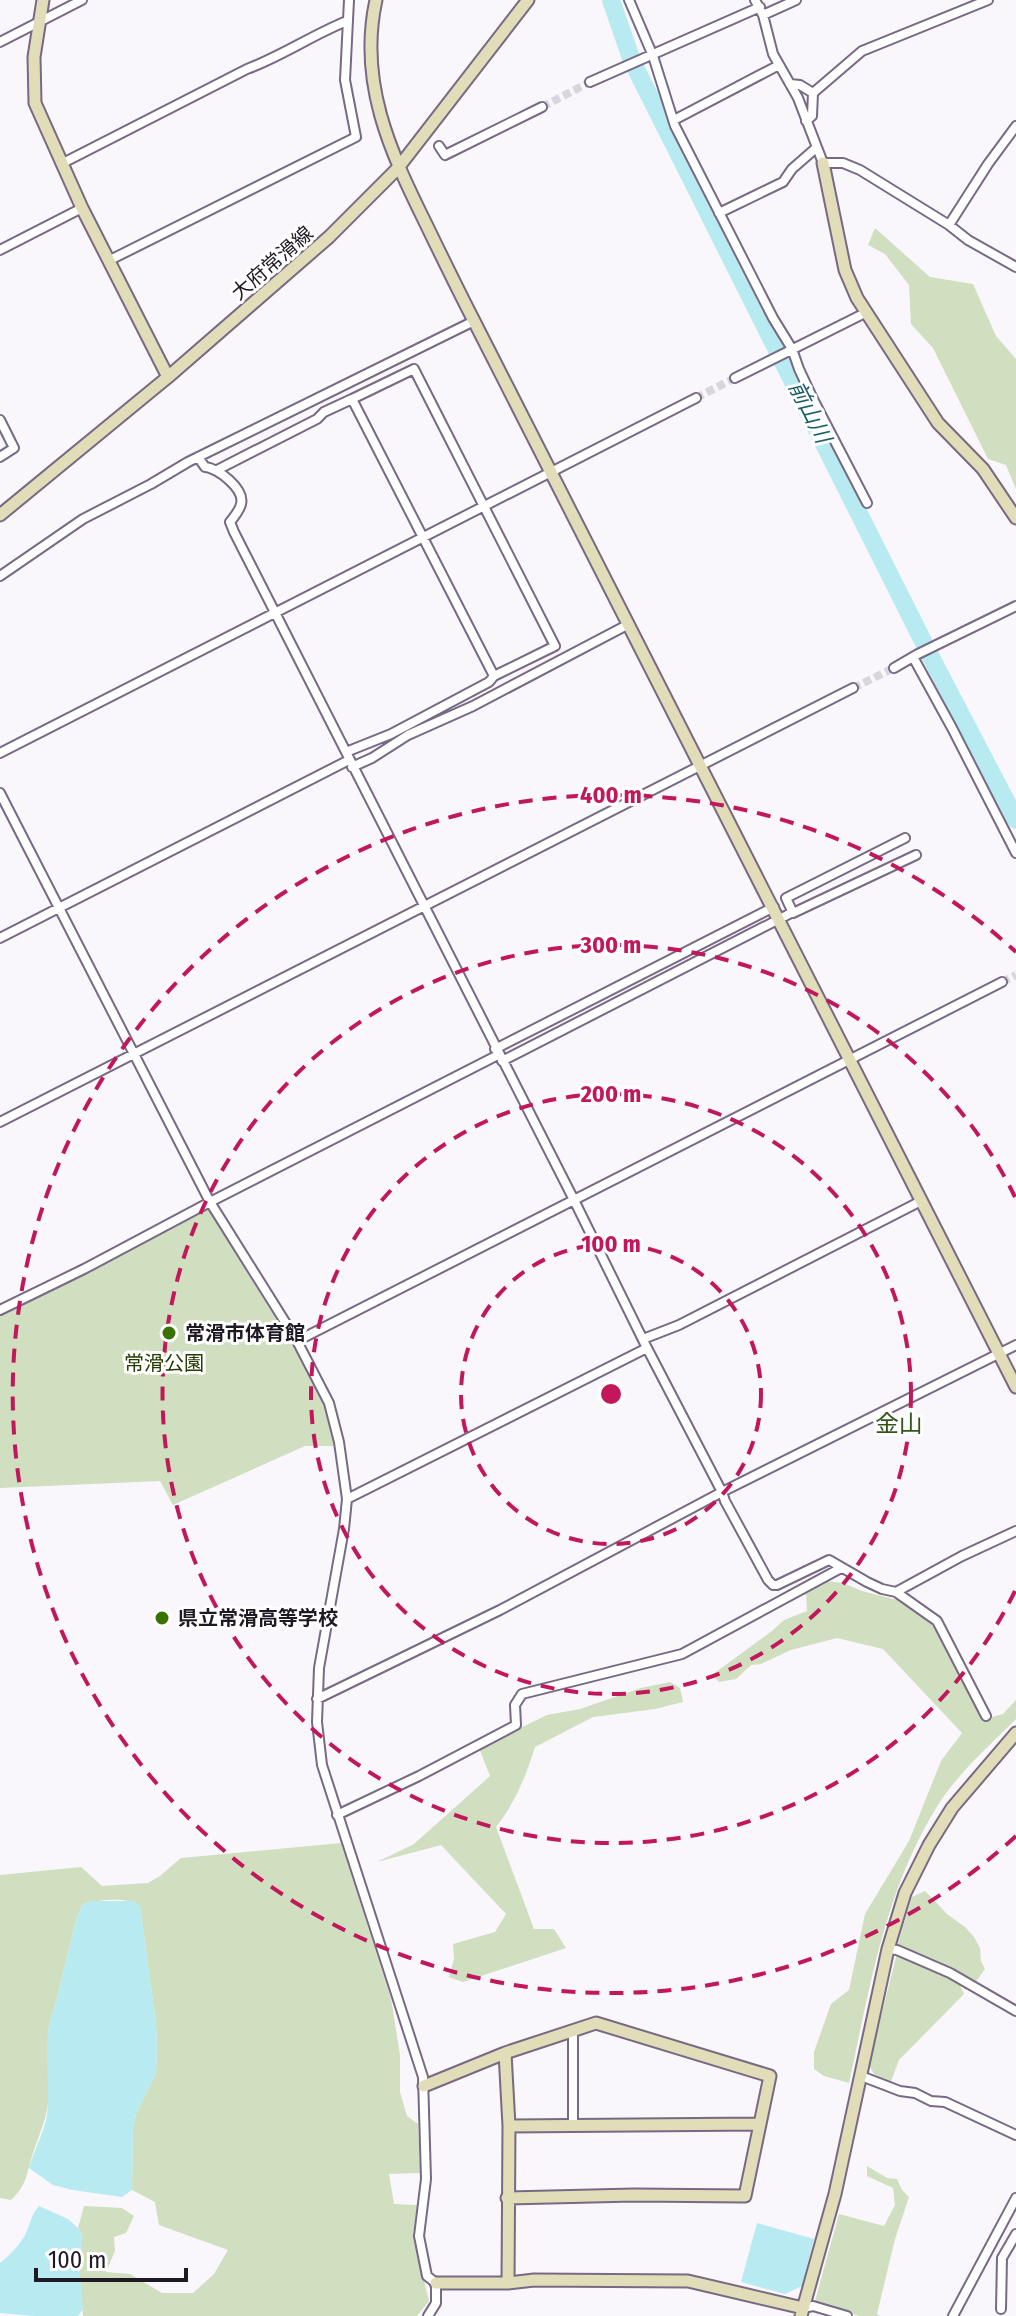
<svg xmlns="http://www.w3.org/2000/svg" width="1016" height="2316" font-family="'Fira Sans Condensed','Noto Sans JP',sans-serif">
<rect width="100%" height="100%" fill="#f9f6fc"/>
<path fill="#cfdfbf" d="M875 228 930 277 973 284 996 336 1016 359V489L1006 465 988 459 933 348 911 324 909 285 885 254 868 245Z
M207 1208 315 1382 327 1408 336 1446H305L173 1505 160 1481 0 1488V1314Z
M827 1581 843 1583 862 1591 905 1602 934 1621 984 1719 1003 1714 1016 1700V1719C989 1746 959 1772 938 1805 885 1889 870 1987 849 2083L824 2076 814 2069V2052L831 2004 849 1990 865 1914 909 1841 941 1761 962 1733 883 1649 837 1638 791 1650 761 1664 751 1665 736 1679 719 1682 712 1675 772 1631 784 1620 807 1611 806 1592Z
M670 1682 680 1688 683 1702 655 1709 593 1717 535 1747C526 1776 515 1803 496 1827L534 1929H554L566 1948 463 1982 449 1977 454 1959 453 1944 495 1932 506 1914 441 1845 377 1862 414 1844 490 1776 479 1748 547 1715 580 1709 641 1688Z
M341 1843 391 1999 400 2055V2092L407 2116 418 2124 420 2173 389 2174 394 2204 417 2205 413 2236 429 2301 417 2316H83L79 2263 82 2235 78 2228 84 2206 122 2208 134 2216 126 2233 114 2237 115 2251 106 2272 130 2274 162 2293H193L214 2274 228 2250 159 2225 155 2202 132 2190 133 2128 136 2114 156 2073 157 2047 156 2024 140 1906C127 1896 98 1900 83 1904L77 1917 54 2010C43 2033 50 2065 49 2090 49 2114 41 2129 34 2150 26 2172 29 2183 11 2200L0 2198V1875L81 1867 102 1886 148 1883 160 1876 181 1858Z
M925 1891 947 1914 965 1927 974 1937 980 1948 981 1961 985 1969 975 1983 897 1947 912 1897Z
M897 1953 958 1981 964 1994 899 2060 890 2084 874 2074 869 2065Z
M867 2166 887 2178 897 2179 902 2190 909 2197 895 2239 877 2314 880 2316H859L815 2301 839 2214 884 2226 895 2205 893 2188 867 2176Z"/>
<path fill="#b7ebf1" d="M94 1901H134L140 1905 156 2024 157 2047 156 2073 136 2114 133 2128 132 2190 122 2197 73 2190 53 2185 29 2168C34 2150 44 2133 47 2115 51 2084 41 2036 54 2010L77 1917 83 1904Z
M39 2206 68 2219 78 2228 82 2235 79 2263 83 2309 78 2316H34L0 2313V2263C11 2254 21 2244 27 2231 31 2221 31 2215 39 2206Z
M757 2223 814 2239 802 2286 785 2294 741 2282Z"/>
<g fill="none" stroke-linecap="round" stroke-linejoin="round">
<path stroke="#b7ebf1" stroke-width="18" d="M611 0 632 61 934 663 1016 820"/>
<path stroke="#d8d5dc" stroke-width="8" stroke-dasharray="8 4" stroke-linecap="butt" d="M542 107 590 82
M696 398 735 378
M853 688 894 668
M1002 982 1016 975"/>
<g stroke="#786984" stroke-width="12">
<path id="street" d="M629 0 653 56 675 126 773 318 792 349 799 369 813 399 867 503
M755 0 763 15 773 54 798 98 823 163H843L860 170 949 225 968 240 1016 267
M763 15 796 0
M0 42 82 0
M590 82 760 7
M790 84 800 85 813 93
M674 120 779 65
M806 121 812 116 813 93 862 51 988 0
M439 146 445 155 542 107
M61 164 247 69C282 56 312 35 347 21
M719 213 783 182 792 169 816 148
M949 225 988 164 1016 126
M0 250 82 208
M108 261 356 137 345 80 349 0
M735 378 865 313
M0 420 14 448 0 457
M198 457 205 467C218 468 245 489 241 504 240 510 234 517 230 522L234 532 574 1200 647 1348 722 1492 725 1501 768 1580 773 1585H777L829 1560 867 1582 882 1589 896 1592 937 1621 986 1716
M217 470 317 419 324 412 352 399
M0 576 83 519 151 484 188 462 474 321
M913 657 952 728 1016 853
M894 668 918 654 1016 606
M346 752 391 734 489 682 494 676 555 646 414 369 352 399 494 676
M0 753 696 398
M352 767 372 758 408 735 473 706 629 624
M0 793 210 1202 297 1341 329 1403 339 1442 347 1499 344 1529 319 1668 317 1722 322 1765 423 2077 426 2179 419 2236 427 2276 436 2283V2303L428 2316
M905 838 786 898 793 913 916 855
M0 938 349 760
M495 1049 774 907
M502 1061 793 912
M0 1122 853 688
M0 1310 84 1269 210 1202 498 1055
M643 1339 679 1325 921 1201
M297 1341 1002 982
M347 1499 647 1348
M896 1592 962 1556 1016 1531
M317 1699 500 1610 722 1492 1016 1345
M337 1815 419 1776 516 1725 515 1705 522 1694 682 1654 841 1568
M888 1949 897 1950 950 1973 1016 2011
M573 2030V2126
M861 2076 900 2091 915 2093 931 2101 945 2102 1016 2135
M803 2308 813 2306 847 2316
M1001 2309 1002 2258 1016 2234
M953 2316 1016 2198"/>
</g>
<g stroke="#786984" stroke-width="15">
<path id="secondary" d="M43 0 34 57 35 103 82 208 168 377
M376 0C358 82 390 151 425 222 441 255 457 288 474 321L1016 1387
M823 163 845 270 857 298 938 423 983 469 1016 518
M0 515 168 377 329 237 398 168 528 0
M505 2053 509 2126 508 2283
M424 2086 505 2053 596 2023 770 2076 745 2196 634 2195 507 2198
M509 2126 759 2124
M436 2283H508L534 2280 688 2281 803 2308
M801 2316 835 2194 888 1949 905 1893 929 1845 952 1808 1016 1733"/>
</g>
<use href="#street" stroke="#fff" stroke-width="8"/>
<use href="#secondary" stroke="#e0ddb8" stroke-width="11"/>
</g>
<g fill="none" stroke="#c2185b" stroke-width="4" stroke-dasharray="14 10">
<circle cx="611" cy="1394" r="150"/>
<circle cx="611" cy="1394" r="300"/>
<path d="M1015 1591A449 449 0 1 1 1015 1197"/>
<path d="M1016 1836A599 599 0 1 1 1016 952"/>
</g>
<g fill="#397200" stroke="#fff" stroke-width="3">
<circle cx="169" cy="1333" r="8"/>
<circle cx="162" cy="1618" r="8"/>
</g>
<g text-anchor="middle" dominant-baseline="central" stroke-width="6" stroke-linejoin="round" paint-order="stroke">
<g font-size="20" fill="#1f1924" stroke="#fff">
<text transform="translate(272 263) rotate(-41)">大府常滑線</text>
</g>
<g font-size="20" font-weight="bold" fill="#1f1924" stroke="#fff" text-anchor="start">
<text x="185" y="1333">常滑市体育館</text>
<text x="178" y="1618">県立常滑高等学校</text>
</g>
<g font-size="20" fill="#253b02" stroke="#fff">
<text x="164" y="1363">常滑公園</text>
</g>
<g font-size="22" font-style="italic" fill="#1c6067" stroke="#fff">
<text transform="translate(810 412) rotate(63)">前山川</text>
</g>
<g font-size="24" fill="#315618" stroke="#fff">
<text x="899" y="1424">金山</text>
</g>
</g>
<circle cx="611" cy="1394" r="12" fill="#c2185b" stroke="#fff" stroke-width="4"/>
<g font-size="24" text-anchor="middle" font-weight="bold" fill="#c2185b" stroke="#fff" stroke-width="6" stroke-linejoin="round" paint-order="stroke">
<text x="611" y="803">400 m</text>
<text x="611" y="953">300 m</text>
<text x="611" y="1102">200 m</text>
<text x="611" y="1252">100 m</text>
</g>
<path d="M36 2268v12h150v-12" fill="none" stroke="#1f1924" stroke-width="4"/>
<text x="48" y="2268" font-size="24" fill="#1f1924" stroke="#ffffff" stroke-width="6" paint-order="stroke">100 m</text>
</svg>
